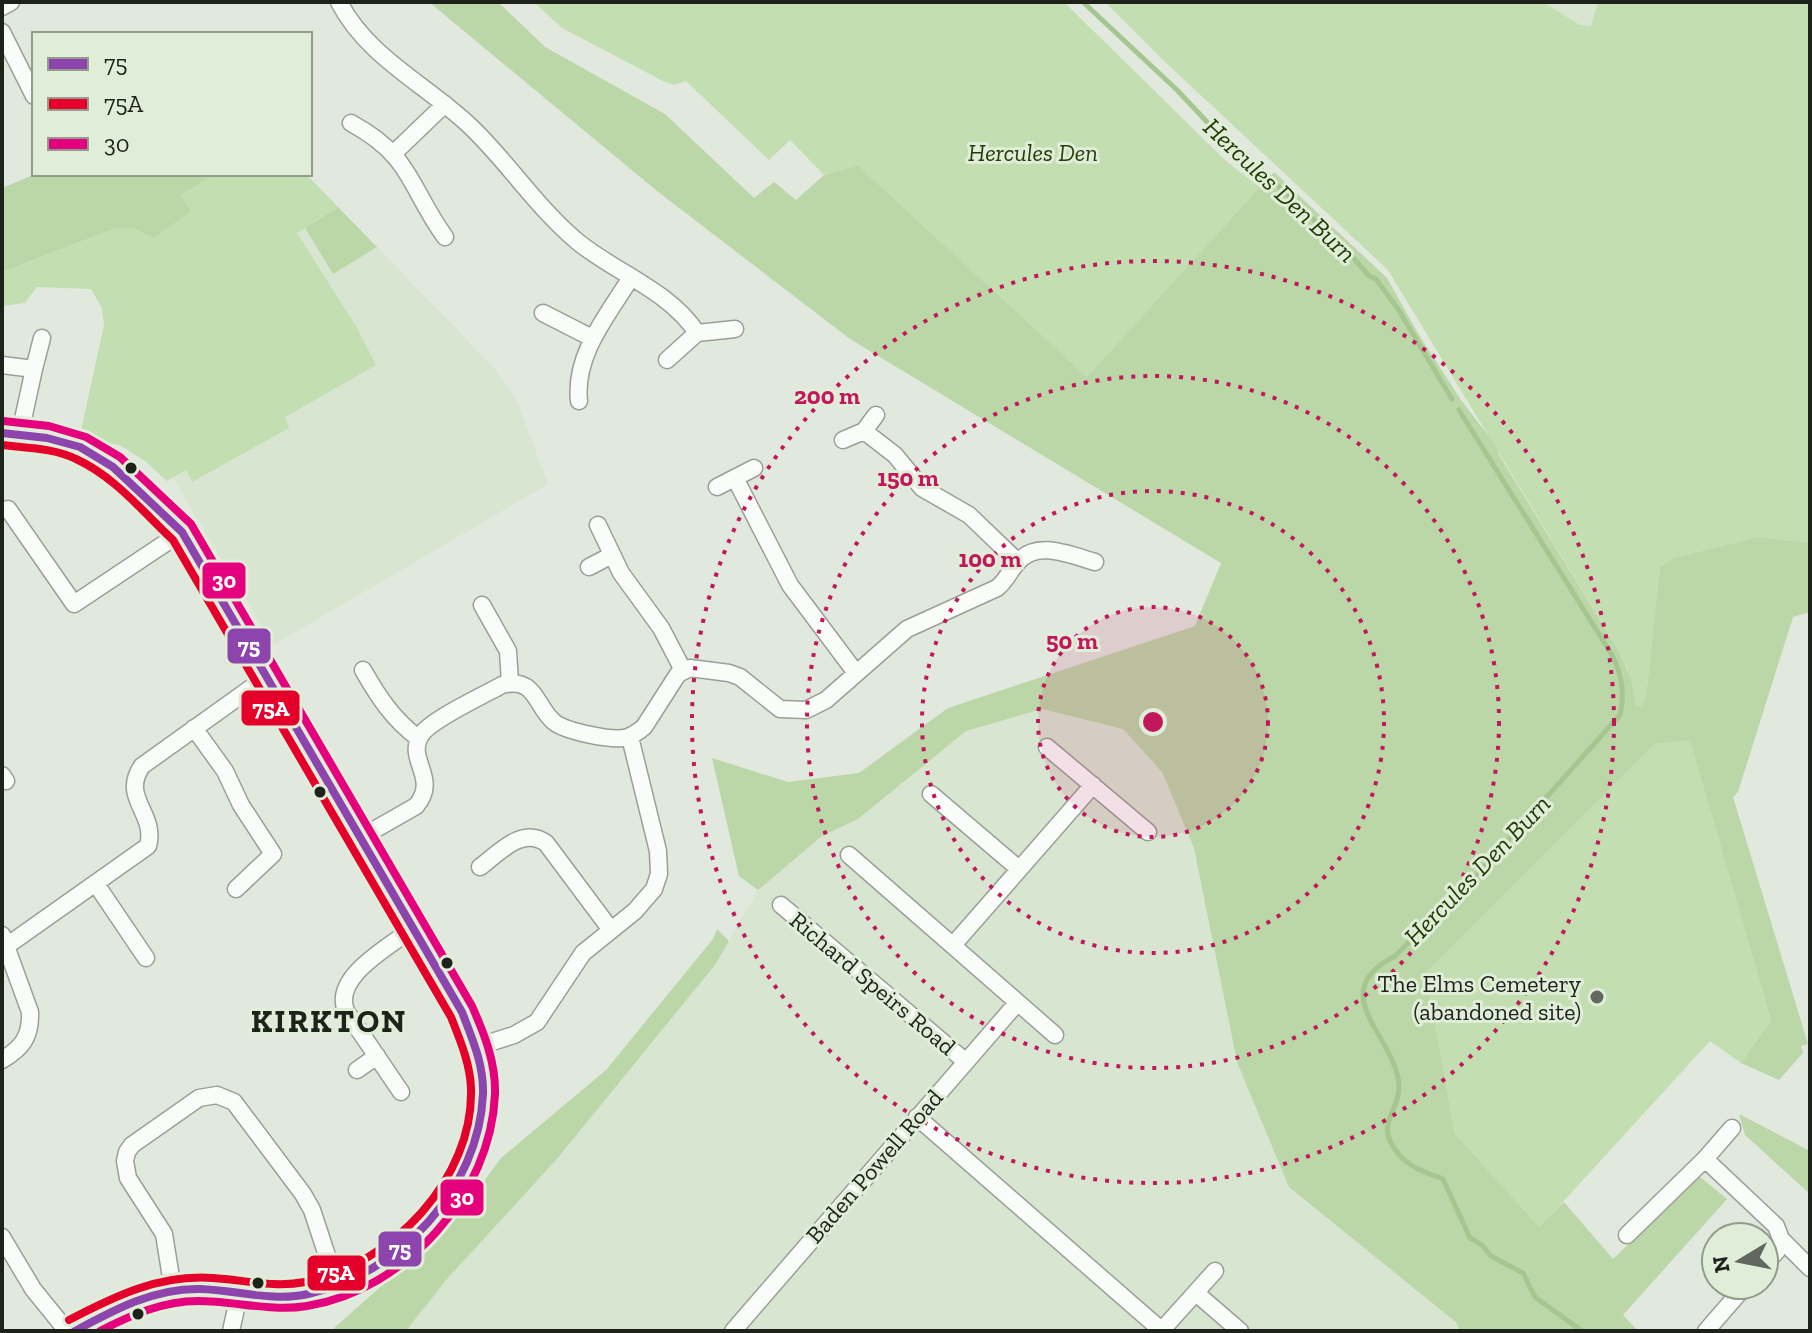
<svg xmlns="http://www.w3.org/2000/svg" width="1812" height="1333" font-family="'Zilla Slab',serif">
<rect width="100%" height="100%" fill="#e1e8dd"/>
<path fill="#d8e5d1" d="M1543 2H1598L1592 26 1580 25Z
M305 228 333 274 377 247 494 368 515 397 548 484 273 645 173 478 186 470 152 317Z
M1042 709 1123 729 1162 772 1194 848 1237 1062 1457 1323 1459 1331H406L447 1279 556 1160 715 965 758 890 822 836 858 819 966 731Z"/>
<path fill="#c3deb1" d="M534 2H1064L1227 162 1261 188 1087 377 858 167 824 175 790 140 769 160 686 81 674 85 663 81 562 28Z
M1105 2H1543L1580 25 1591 26 1598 2H1810V543L1758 537 1673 558 1660 567 1646 696 1642 709 1634 707 1627 668 1620 653 1388 270 1163 60Z
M215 174H306L338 207 297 233 357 328 376 365 285 417 289 428 192 482 186 470 167 481 145 461 120 445 79 440 104 325 102 308 91 289 37 287 25 303 2 306V272L116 228H133Z
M1690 739 1771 1020 1741 1063 1710 1041 1539 1228 1455 1134 1426 973 1655 744Z"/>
<path fill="#bbd7a8" d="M429 2H498L545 47 665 114 754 198 774 182 796 200 824 175 858 166 1087 377 1274 172 1387 278 1419 335 1461 400 1497 447 1499 455 1620 653 1632 682 1635 707 1638 705 1642 708 1646 696 1660 567 1673 558 1758 537 1810 543V612L1793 617 1738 792 1733 797 1808 1044 1801 1046 1803 1053 1779 1080 1741 1063 1771 1020 1690 740 1655 744 1426 973 1455 1134 1539 1227 1564 1202 1613 1259 1699 1176 1727 1199 1623 1315 1638 1331H1459L1457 1323 1289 1187 1237 1062 1194 848 1162 772 1123 729 1042 709 966 731 858 819 822 836 758 890 739 876 712 758 788 782 859 773 948 708 1195 626 1221 563 850 339 657 191Z
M36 174H215L181 196 191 211 154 238 133 228H116L2 272V188Z
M338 207 377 247 333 274 305 228Z
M717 929 729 941 715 965 556 1160 447 1279 406 1331H331L443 1231 475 1194 501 1158 606 1070 713 939Z
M1739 1114 1810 1151V1194L1745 1135Z"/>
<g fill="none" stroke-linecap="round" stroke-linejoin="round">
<path stroke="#a6c68f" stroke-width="5" d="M1083 2 1177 90 1239 156 1252 161 1351 255 1369 276 1376 279 1398 309 1452 399
M1459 410 1612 655C1622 675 1625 693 1620 715L1476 876 1395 956C1321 994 1399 1038 1399 1088 1399 1112 1375 1123 1396 1151 1407 1167 1427 1173 1443 1179L1470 1238 1482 1245 1491 1256 1523 1273 1535 1297 1582 1331"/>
<g stroke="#9a9f97" stroke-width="19">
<path id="street" d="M339 2C367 57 427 85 470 126 508 162 537 208 578 242 616 273 670 291 697 333
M2 7 11 2
M2 32 34 96
M351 123C412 156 409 187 445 237
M394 153 445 104
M543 313 592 338
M667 360 697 333 735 329
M2 365 34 369 20 433
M34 369 42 338
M579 401C574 355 607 316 630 279
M864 431 895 455 922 488 969 515 1018 562
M2 433 47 438 80 447 113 467 182 532 462 1012C473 1039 484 1065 483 1094 483 1184 396 1279 308 1294 271 1301 236 1290 199 1289 154 1288 113 1310 75 1331
M843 440 864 431 876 415
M735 478 790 585 856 673
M717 487 754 468
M8 509 74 604 182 532
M598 525 621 573 661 628 683 670
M589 567 612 555
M482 605 508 651 510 683
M363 670C379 698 393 719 418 738
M194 728 225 771 241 805 273 854 236 889
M1047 747 1148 832
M2 775 6 781
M931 794 1019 869
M360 838 416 806C440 778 405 759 421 735 430 720 484 695 502 685 536 676 535 706 554 722 565 731 614 742 628 737 634 735 639 731 644 727L678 674 690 668 729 673 740 677 780 709 806 710 826 700 907 629 997 588C1006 581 1009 572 1017 563 1036 539 1070 555 1095 562
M849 855 1055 1035
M480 867C499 853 522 826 546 843L611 930
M96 884 146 958
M781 905 965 1061
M2 935 30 1012C31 1037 22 1048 2 1060
M954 944 1093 785
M8 945 148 846C157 813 120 798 142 766L265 678
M476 1047 514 1035 537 1022 583 953 635 911 654 889 659 874 658 851 630 737
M357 1070 377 1056
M401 1092 346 1011C332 977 389 947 412 929
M917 1117 1161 1330
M1705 1159 1732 1128
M1627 1235 1705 1159 1776 1226 1781 1239 1777 1251 1764 1265
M2 1237 33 1289 67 1331
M1781 1239 1810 1268
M173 1290 164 1234 128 1178 125 1161 127 1152 132 1145 199 1098 217 1095 234 1102 303 1194 312 1210 337 1286
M1196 1293 1240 1331
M231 1331 239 1295
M733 1331 1017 1003
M1161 1331 1215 1271
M1706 1331 1746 1285"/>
</g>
<use href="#street" stroke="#fafcfa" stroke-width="16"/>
<g stroke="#e0edd8" stroke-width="14">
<path id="bus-1" d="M2 433 47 438 80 447 113 467 182 532 462 1012C472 1038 484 1065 483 1094 479 1188 400 1274 308 1294 272 1302 236 1290 200 1289 154 1288 114 1310 75 1331"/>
</g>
<g stroke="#e0edd8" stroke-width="14">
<path id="bus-2" d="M2 445C26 448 54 448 76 459 114 476 143 512 173 540L451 1017C460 1040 470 1063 471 1088 474 1179 391 1265 305 1282 275 1288 244 1280 213 1278 160 1274 115 1296 69 1320"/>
</g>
<g stroke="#e0edd8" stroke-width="14">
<path id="bus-3" d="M3 421 49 426 86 437 120 457 191 524 472 1006C484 1033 496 1063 495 1094 491 1194 406 1290 307 1306 271 1312 235 1301 198 1301 163 1301 131 1315 100 1331"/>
</g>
<use href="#bus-1" stroke="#8e44ad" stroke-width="8"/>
<use href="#bus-2" stroke="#e4002b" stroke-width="8"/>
<use href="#bus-3" stroke="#e5007d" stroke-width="8"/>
</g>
<circle cx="1153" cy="722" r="115" fill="#c2185b" fill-opacity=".12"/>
<g fill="none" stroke="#c2185b" stroke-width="4" stroke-dasharray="4 8">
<circle cx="1153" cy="722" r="115"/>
<circle cx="1153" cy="722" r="231"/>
<circle cx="1153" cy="722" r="346"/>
<circle cx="1153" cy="722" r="461"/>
</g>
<g fill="#1d221b" stroke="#e0edd8" stroke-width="3">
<circle cx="131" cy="468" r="7"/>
<circle cx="320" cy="792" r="7"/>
<circle cx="447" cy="963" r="7"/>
<circle cx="258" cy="1283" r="7"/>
<circle cx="138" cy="1314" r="7"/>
</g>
<circle fill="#62675f" stroke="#e0edd8" stroke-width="3" cx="1597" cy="997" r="8"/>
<g text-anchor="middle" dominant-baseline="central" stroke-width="6" stroke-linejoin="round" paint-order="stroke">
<g font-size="24" font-style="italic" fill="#233e07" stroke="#e0edd8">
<text x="1033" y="152">Hercules Den</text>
</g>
<g font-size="24" fill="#1d221b" stroke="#e0edd8">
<text transform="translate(873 983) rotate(40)">Richard Speirs Road</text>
<text transform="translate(874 1166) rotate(-49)">Baden Powell Road</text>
</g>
<g font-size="24" fill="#1d221b" stroke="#e0edd8" text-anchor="end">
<text x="1581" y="983">The Elms Cemetery<tspan x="1581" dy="28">(abandoned site)</tspan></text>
</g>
<g font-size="26" font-style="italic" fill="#1f3a03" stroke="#e0edd8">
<text transform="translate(1280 190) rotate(43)">Hercules Den Burn</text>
<text transform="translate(1477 870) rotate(-46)">Hercules Den Burn</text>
</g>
<g font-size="32" font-weight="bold" letter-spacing="2" fill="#1d221b" stroke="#e0edd8">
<text x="329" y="1021">KIRKTON</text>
</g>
</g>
<circle cx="1153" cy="722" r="12" fill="#c2185b" stroke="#e0edd8" stroke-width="4"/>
<g font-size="24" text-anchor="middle" font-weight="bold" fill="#c2185b" stroke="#e0edd8" stroke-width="6" stroke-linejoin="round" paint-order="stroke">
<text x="827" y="404">200 m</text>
<text x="908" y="486">150 m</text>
<text x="990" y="567">100 m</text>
<text x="1072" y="649">50 m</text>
</g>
<g stroke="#e0edd8" stroke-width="3">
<rect x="201" y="561" width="46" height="39" rx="8" fill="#e5007d"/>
<rect x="226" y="627" width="46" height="38" rx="8" fill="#8e44ad"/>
<rect x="240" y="689" width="61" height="38" rx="8" fill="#e4002b"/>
<rect x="439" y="1178" width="46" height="39" rx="8" fill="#e5007d"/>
<rect x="377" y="1230" width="46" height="38" rx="8" fill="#8e44ad"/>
<rect x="306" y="1254" width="61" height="38" rx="8" fill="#e4002b"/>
</g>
<g font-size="22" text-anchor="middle" font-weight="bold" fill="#fff">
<text x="224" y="588">30</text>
<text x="249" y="654">75</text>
<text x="271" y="716">75A</text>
<text x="462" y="1205">30</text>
<text x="400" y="1257">75</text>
<text x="336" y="1280">75A</text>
</g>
<rect width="1812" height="1333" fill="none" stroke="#1d221b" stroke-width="8"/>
<rect x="32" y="32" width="280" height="144" fill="#e0edd8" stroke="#929c8c" stroke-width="2"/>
<rect x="48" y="58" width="40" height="12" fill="#8e44ad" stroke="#929c8c" stroke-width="2"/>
<text x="104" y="72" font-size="24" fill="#1d221b">75</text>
<rect x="48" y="98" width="40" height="12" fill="#e4002b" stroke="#929c8c" stroke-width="2"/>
<text x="104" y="112" font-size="24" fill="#1d221b">75A</text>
<rect x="48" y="138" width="40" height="12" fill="#e5007d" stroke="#929c8c" stroke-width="2"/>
<text x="104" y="152" font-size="24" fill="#1d221b">30</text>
<g transform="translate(1740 1261) rotate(260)"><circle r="38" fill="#e0edd8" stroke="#929c8c" stroke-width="2"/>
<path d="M0-6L14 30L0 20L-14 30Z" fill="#62675f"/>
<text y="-12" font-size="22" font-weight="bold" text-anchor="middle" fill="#1d221b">N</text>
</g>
</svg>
